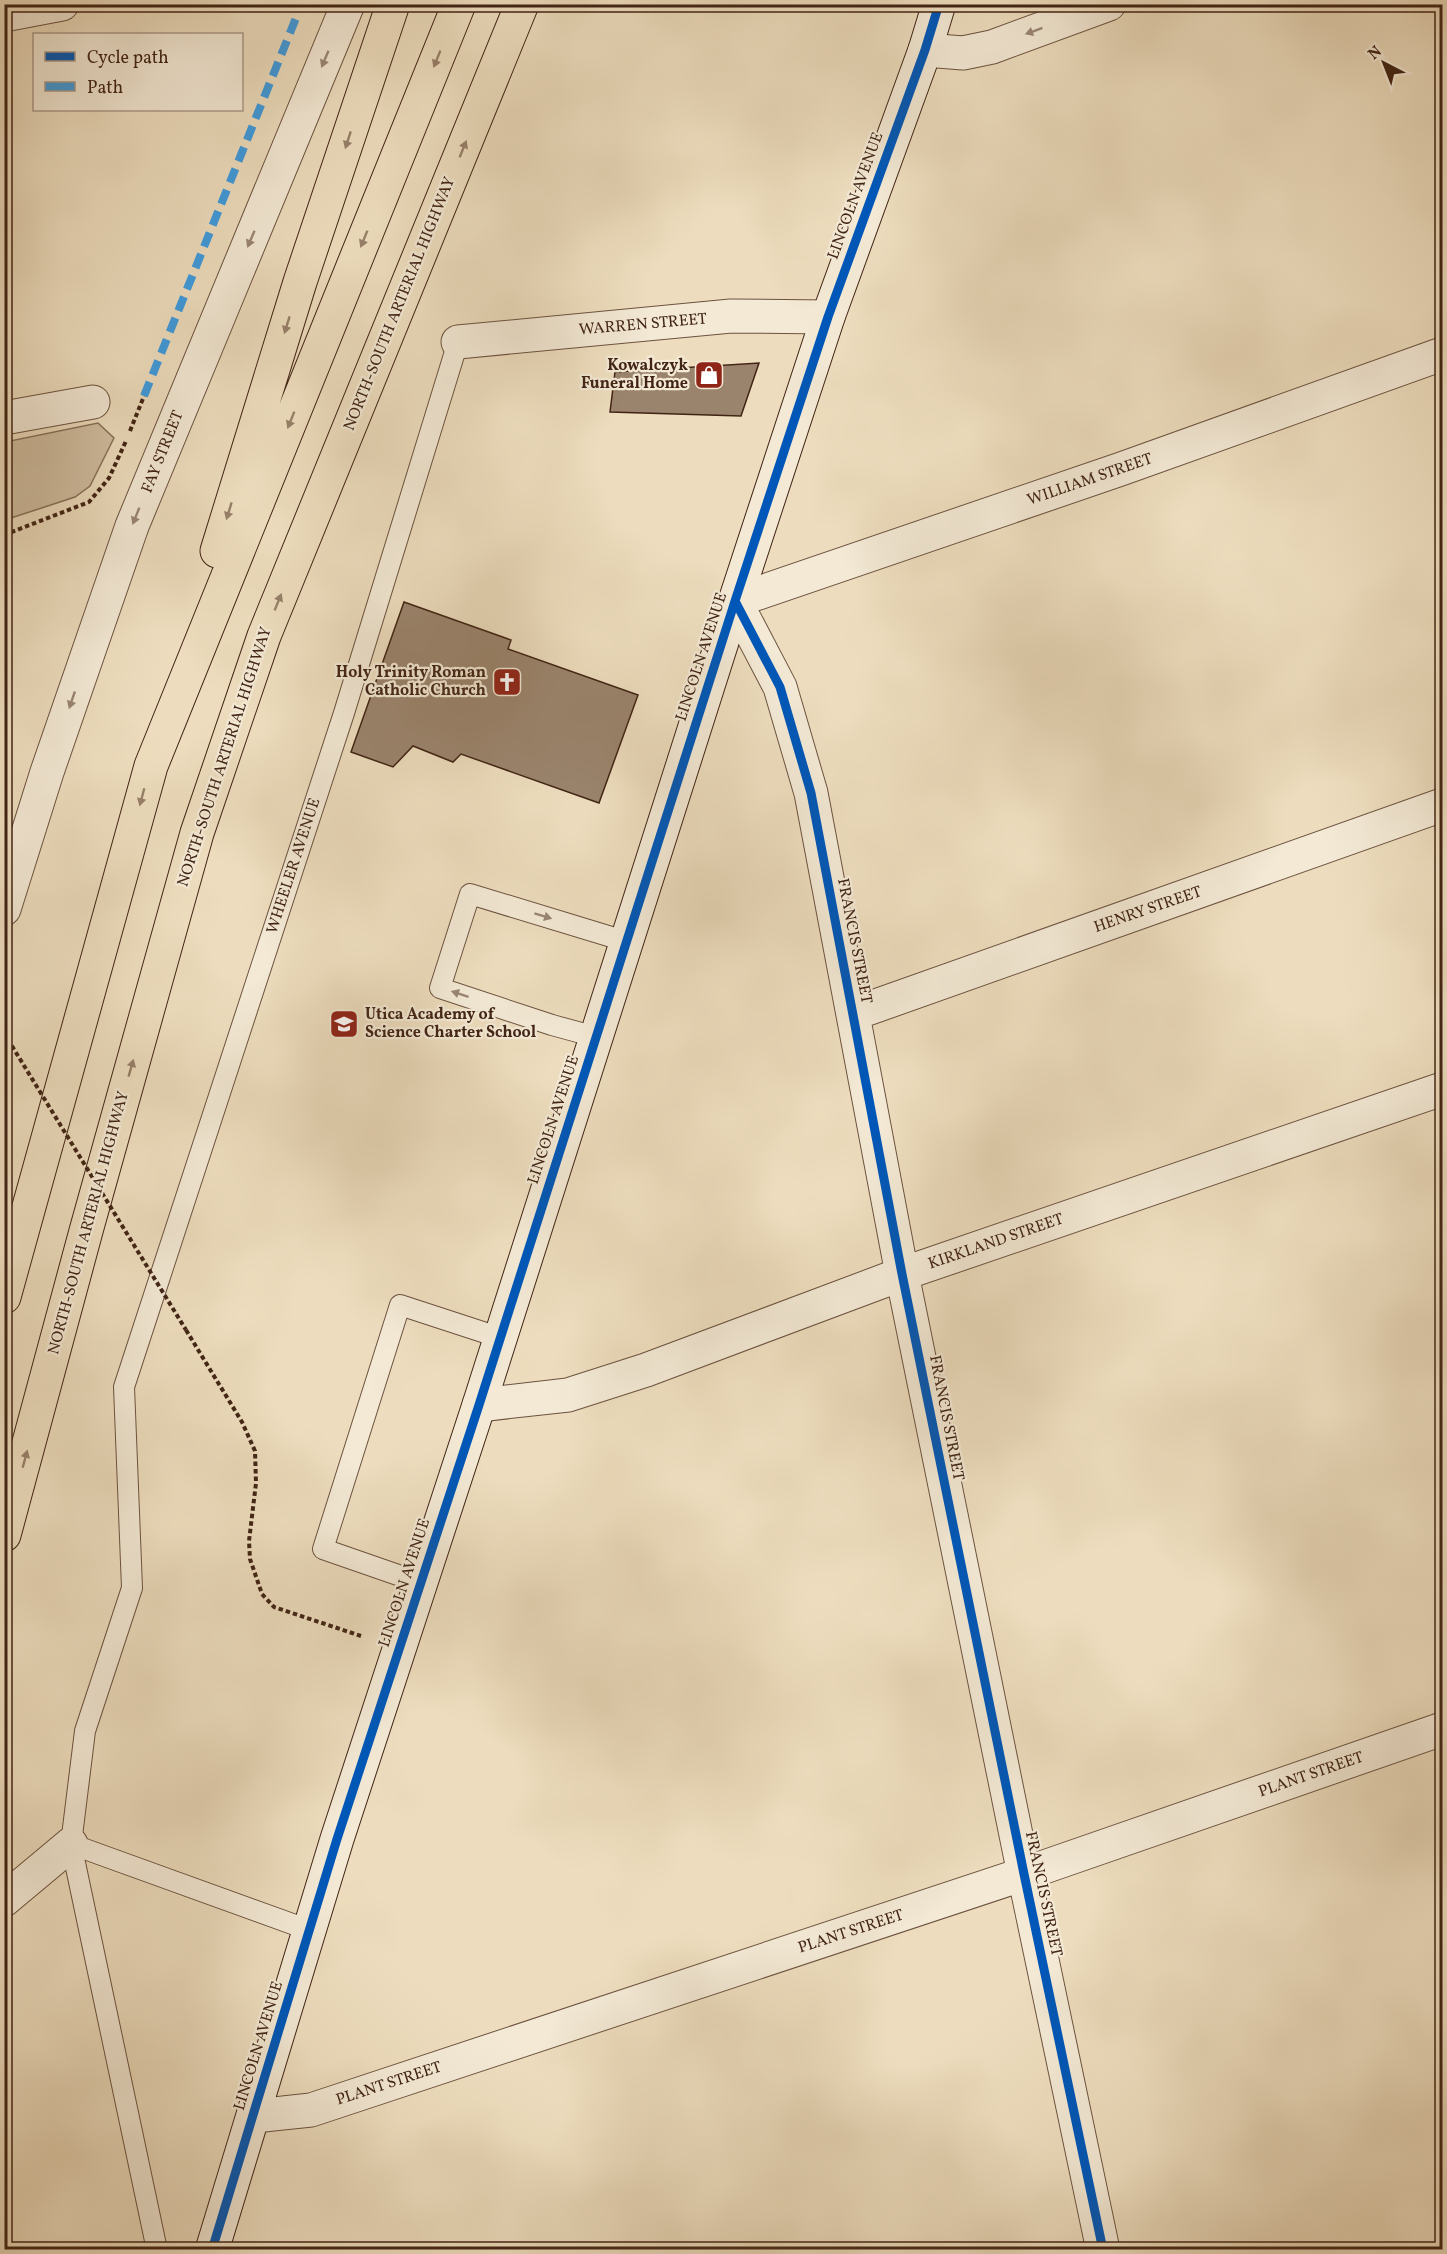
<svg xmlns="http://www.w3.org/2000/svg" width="1447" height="2254" font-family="Vollkorn,serif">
<rect width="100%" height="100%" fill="#edddbe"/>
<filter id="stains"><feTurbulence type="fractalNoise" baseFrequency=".00333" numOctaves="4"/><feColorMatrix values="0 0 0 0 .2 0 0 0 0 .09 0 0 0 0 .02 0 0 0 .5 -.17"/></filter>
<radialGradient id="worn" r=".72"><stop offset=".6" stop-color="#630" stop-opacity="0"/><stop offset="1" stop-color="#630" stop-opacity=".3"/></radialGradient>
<path fill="#d0bea1" stroke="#88715b" stroke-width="1.5" d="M98 423 114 438 90 486 75 497 5 520V442Z"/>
<path fill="#9a846d" stroke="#412415" stroke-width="1.5" d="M759 363 741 416 610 412 615 372Z
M404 602 511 640 508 649 638 695 599 803 461 754 453 762 413 746 393 767 351 752Z"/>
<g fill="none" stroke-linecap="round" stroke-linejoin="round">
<g stroke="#6c523f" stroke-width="22">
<path id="lane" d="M596 1037 552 1025 440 988 470 894 628 942
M421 1583 323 1549 400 1305 501 1338
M71 1844 309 1930
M157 2250 71 1844 85 1731 132 1588 124 1387 344 713 458 342"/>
</g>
<g stroke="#6c523f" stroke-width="35">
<path id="street" d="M4 15 62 4
M925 50 963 53 992 47 1109 4
M458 342 731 316 828 317
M4 418 93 402
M4 909 47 772 132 526 348 4
M853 1014 1442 805
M479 1405 568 1395 646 1370 902 1274 1442 1089
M4 1900 71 1844
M254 2116 311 2110 1024 1874 1442 1729
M1103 2250 1024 1874 902 1274 811 793 780 687 735 601 1121 469 1442 354"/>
</g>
<g stroke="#412415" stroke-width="35">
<path id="secondary" d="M212 2250 337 1839 479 1405 735 601 828 317 925 50 939 4"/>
</g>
<g stroke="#412415" stroke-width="35">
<path id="highway" d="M217 551 300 282 393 4
M4 1297 151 766 459 4
M4 1535 86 1231 197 833 264 636 522 4"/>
</g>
<path stroke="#412415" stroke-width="4" stroke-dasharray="4.5 3" stroke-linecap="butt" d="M130 431 144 396
M4 535 89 502 109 478 126 441
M186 1330 242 1422 255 1451 256 1483 249 1541 250 1559 262 1594 274 1607 361 1636"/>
<use href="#lane" stroke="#f3e9d5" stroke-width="20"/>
<use href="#street" stroke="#f3e9d5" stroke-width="33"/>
<use href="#secondary" stroke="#f3e9d5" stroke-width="33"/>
<use href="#highway" stroke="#edddbe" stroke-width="33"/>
<path stroke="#412415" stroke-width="4" stroke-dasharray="4.5 3" stroke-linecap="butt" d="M4 1033 186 1330"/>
<path stroke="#3f9cdf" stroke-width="8" stroke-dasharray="15 8" stroke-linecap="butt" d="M144 396 298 13 299 4"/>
<g stroke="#f3e9d5" stroke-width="13">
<path id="cycleway" d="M735 601 780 687 811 793 902 1274 1024 1874 1103 2250
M212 2250 337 1839 479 1405 735 601 828 317 925 50 939 4"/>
</g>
<use href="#cycleway" stroke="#0057b8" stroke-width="9"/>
</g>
<defs><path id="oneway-solid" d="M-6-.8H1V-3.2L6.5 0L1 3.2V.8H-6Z" transform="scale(1.5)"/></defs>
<g fill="#9a8675">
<use href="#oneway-solid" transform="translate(1034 31) rotate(160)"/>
<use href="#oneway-solid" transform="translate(325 59) rotate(113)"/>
<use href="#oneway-solid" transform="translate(251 239) rotate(113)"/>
<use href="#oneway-solid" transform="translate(136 516) rotate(112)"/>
<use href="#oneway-solid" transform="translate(72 700) rotate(109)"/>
<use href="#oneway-solid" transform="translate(543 916) rotate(17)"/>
<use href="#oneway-solid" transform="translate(460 994) rotate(-162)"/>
</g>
<g fill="#97806a">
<use href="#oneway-solid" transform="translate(437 59) rotate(112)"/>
<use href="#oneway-solid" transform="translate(348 140) rotate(108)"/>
<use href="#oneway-solid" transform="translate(463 149) rotate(-68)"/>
<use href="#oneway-solid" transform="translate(364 239) rotate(112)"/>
<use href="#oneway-solid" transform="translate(287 325) rotate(107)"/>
<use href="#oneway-solid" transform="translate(291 420) rotate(112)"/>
<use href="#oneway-solid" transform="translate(229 511) rotate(107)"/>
<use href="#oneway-solid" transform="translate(278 602) rotate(-68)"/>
<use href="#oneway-solid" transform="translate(142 797) rotate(105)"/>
<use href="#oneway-solid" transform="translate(131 1068) rotate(-74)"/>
<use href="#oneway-solid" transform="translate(25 1459) rotate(-75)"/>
</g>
<defs>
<g id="shop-square" transform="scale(1.5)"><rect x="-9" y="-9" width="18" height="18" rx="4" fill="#8f2418" stroke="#f3e9d5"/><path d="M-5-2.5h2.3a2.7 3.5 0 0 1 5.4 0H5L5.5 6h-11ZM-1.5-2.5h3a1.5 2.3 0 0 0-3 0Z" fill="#fff"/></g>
<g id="church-square" transform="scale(1.5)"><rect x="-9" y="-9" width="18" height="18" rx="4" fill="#8f2418" stroke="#f3e9d5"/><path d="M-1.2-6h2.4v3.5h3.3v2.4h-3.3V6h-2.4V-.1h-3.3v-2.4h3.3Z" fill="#fff"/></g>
<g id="school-square" transform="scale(1.5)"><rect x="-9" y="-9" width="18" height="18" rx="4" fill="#8f2418" stroke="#f3e9d5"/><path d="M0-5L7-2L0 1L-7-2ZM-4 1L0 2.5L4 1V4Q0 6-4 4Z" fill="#fff"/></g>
</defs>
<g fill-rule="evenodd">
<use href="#shop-square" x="709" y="375"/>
<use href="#church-square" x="507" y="682"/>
<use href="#school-square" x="344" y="1024"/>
</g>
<g text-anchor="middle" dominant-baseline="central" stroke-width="4.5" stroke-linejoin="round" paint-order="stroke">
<g font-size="16" fill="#412415" stroke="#f3e9d5">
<text transform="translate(856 196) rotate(-70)">LINCOLN AVENUE</text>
<text transform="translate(400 304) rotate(-68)">NORTH-SOUTH ARTERIAL HIGHWAY</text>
<text transform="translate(643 325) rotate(-5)">WARREN STREET</text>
<text transform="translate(163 452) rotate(-68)">FAY STREET</text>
<text transform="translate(1090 480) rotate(-19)">WILLIAM STREET</text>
<text transform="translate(702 657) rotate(-72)">LINCOLN AVENUE</text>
<text transform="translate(225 757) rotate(-72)">NORTH-SOUTH ARTERIAL HIGHWAY</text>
<text transform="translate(294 866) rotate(-72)">WHEELER AVENUE</text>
<text transform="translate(1148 910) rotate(-19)">HENRY STREET</text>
<text transform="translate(854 941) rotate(79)">FRANCIS STREET</text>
<text transform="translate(554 1120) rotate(-72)">LINCOLN AVENUE</text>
<text transform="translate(89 1223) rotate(-75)">NORTH-SOUTH ARTERIAL HIGHWAY</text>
<text transform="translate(996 1242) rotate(-19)">KIRKLAND STREET</text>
<text transform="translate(946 1418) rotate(79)">FRANCIS STREET</text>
<text transform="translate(405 1583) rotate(-72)">LINCOLN AVENUE</text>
<text transform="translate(1311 1775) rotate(-19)">PLANT STREET</text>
<text transform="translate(1043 1894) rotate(78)">FRANCIS STREET</text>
<text transform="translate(851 1932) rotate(-18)">PLANT STREET</text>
<text transform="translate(259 2046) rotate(-73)">LINCOLN AVENUE</text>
<text transform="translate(389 2084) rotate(-18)">PLANT STREET</text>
</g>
<g font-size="16" font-weight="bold" fill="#412415" stroke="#f3e9d5" text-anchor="end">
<text x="688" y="366">Kowalczyk<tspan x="688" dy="18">Funeral Home</tspan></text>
<text x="486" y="673">Holy Trinity Roman<tspan x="486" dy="18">Catholic Church</tspan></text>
<text x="365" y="1015" text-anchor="start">Utica Academy of<tspan x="365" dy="18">Science Charter School</tspan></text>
</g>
</g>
<rect width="1447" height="2254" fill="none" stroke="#edddbe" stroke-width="24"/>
<rect x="6" y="6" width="1435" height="2242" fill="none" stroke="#412415" stroke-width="3"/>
<rect x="12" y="12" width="1423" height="2230" fill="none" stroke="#412415" stroke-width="1.5"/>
<rect x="33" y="33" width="210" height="78" fill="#f3e9d5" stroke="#ac9a88" stroke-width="1.5"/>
<rect x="45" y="52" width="30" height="9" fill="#0057b8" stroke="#ac9a88" stroke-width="1.5"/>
<text x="87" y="63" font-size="18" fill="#412415">Cycle path</text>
<rect x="45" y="82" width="30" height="9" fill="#3f9cdf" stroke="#ac9a88" stroke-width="1.5"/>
<text x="87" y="93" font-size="18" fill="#412415">Path</text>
<g transform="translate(1384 63) rotate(318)" stroke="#f3e9d5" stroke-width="4.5" paint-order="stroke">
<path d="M0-4.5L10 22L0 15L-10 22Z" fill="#412415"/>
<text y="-9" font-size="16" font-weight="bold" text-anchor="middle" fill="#412415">N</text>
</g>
<rect width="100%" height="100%" filter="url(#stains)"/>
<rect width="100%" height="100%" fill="url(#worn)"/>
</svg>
